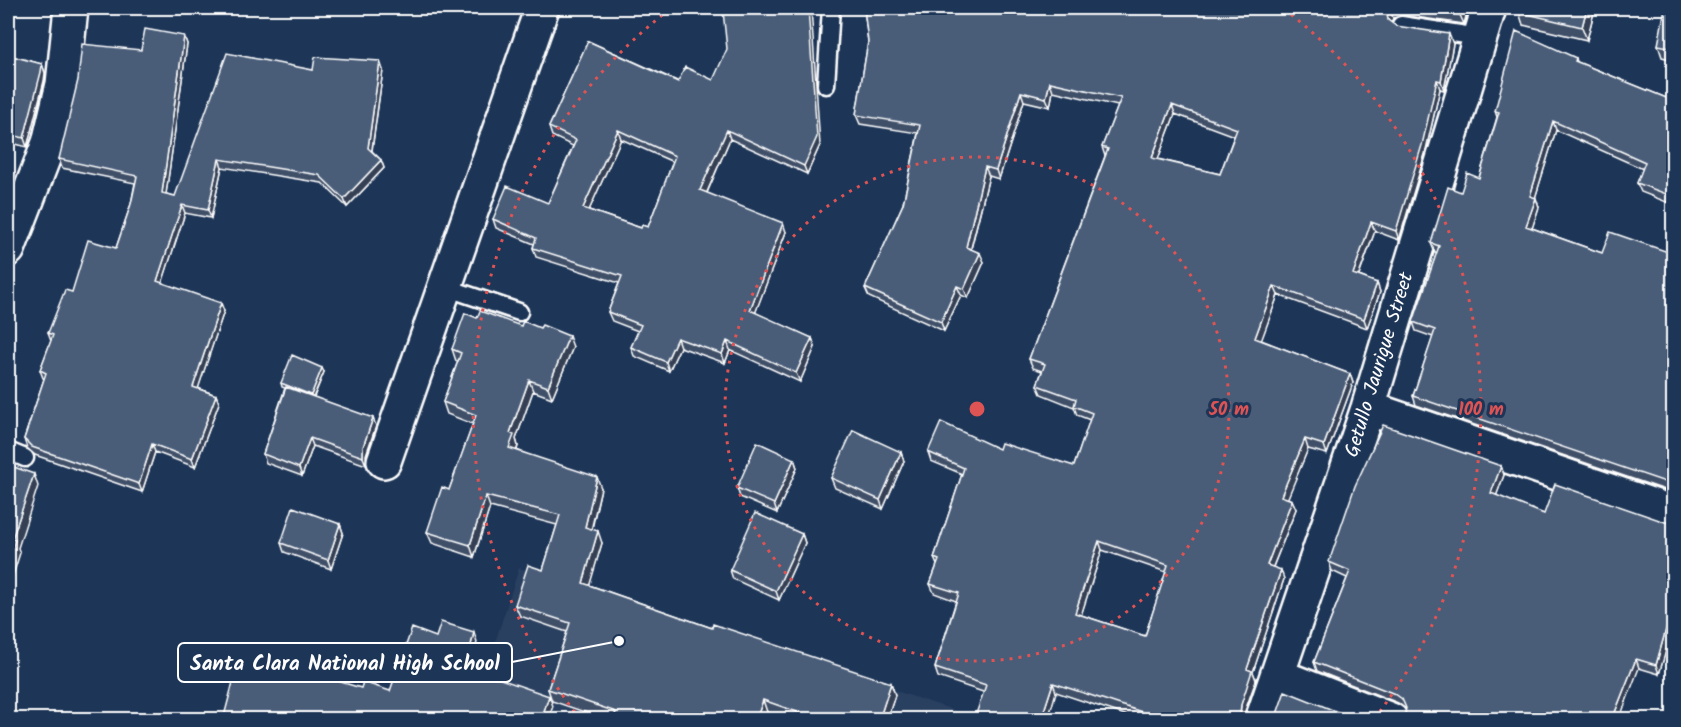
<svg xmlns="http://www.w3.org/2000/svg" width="1681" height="727" font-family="Kalam,sans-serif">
<rect width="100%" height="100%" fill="#1d3557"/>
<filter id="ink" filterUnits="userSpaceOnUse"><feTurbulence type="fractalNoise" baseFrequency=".0167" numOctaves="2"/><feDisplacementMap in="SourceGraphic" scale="12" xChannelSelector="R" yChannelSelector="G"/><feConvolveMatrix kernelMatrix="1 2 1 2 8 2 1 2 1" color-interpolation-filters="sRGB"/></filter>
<g filter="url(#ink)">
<path fill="#2a4161" d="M519 568 969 715 968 720H470Z"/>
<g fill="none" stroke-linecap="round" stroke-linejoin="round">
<g stroke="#fff" stroke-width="21">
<path id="lane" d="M1401 25 1479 37
M826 85 831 8
M445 287 519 312
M8 451 25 458"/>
</g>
<g stroke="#fff" stroke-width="38">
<path id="street" d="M8 249 49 143 63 84 71 8
M1368 408 1674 513
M384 461 542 8
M1279 676 1391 720
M1262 720 1368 408 1489 8"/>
</g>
<use href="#lane" stroke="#1d3557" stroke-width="16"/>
<use href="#street" stroke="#1d3557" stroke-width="33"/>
</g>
<path fill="#405068" stroke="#fff" stroke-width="1.5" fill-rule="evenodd" d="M864 8H1468L1464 24 1402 15 1393 18 1391 22 1396 26 1453 44 1444 90 1440 89 1425 154 1399 240 1375 231 1359 276 1377 283 1380 292 1367 328 1278 295 1261 340 1350 374 1353 383 1327 454 1308 449 1287 498 1292 500 1296 509 1273 567 1284 579 1253 672 1256 680 1244 714V720H1140L1056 692H983L938 677 935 668 956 601 934 593 930 584 937 565 934 558 962 474 931 461 928 452 999 449 1074 466 1090 420 1077 415 1074 407 1041 394 1037 385 1042 371 1033 368 1029 359 1105 156 1102 147 1118 106 1053 91 1050 107 1024 101 999 179 989 176 971 249 984 262 968 298 961 295 944 331 869 297 865 288 903 204 918 133 860 124 856 115 868 42ZM1175 114 1234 136 1220 174 1158 159ZM1102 550 1166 572 1145 636 1081 615Z
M1595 8 1587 40 1523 25 1519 12Z
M1674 8V60L1662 57 1658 45Z
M184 36 187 44 166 194 175 196 313 70H383L372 151 381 160 384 168 347 207 322 183 222 167 211 218 185 213 162 283 224 311 198 388 216 395 219 403 195 467 155 452 142 492 35 455 27 448 24 439 44 379 43 378 40 370 51 341 48 333 72 292 116 248 131 204 135 183 62 168 59 159 141 50Z
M588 41 820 145 807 174 730 139 707 193 786 232 755 313 812 338 815 347 800 382 730 350 725 363 680 347 669 371 634 356 631 347 638 331 612 321 608 312 619 283 536 257 533 248 534 244 496 228 493 219 548 203 573 146 552 136 549 127ZM621 139 673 162 648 227 641 228 589 210Z
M8 55 42 64 45 73 44 81 27 147 8 142Z
M1576 58 1577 62 1674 101V205L1641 192 1637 183 1643 169 1556 130 1535 198 1539 207 1532 228 1602 253 1674 254V493L1416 405 1413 396 1433 337 1416 331 1413 322 1437 253H1435L1431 243 1461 192 1479 178 1497 117 1495 111Z
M477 318 573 347 552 398 533 391 516 439 518 446 517 450 601 488 592 529 602 543 589 585 712 628 891 683 895 695 887 720H790L767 712 764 720H608L552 701 548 689 567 632 520 616 515 605 543 570 557 525 490 507 474 557 432 543 427 532 449 490 473 424 447 414 443 402 458 361H456L452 349Z
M324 372 314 397 376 426 366 455V465L313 446 302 476 266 463 263 454 285 388 282 387 281 383Z
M794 459 797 468 777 513 740 497 737 488Z
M904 461 883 509 835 488 831 478Z
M1501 466 1504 475 1496 496 1544 514 1674 522V632L1672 631 1659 674 1639 668 1405 718 1406 709 1398 703 1317 671 1314 662 1347 578 1332 571 1329 562Z
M340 524 343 533 331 569 284 552 281 543Z
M802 534 805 543 779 600 733 579 730 570Z"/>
<path fill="#344155" stroke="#fff" stroke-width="1.5" d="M808 8H811L820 145 807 174 804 166Z
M1462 8H1468L1464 24 1460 15Z
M1587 8H1595L1587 40 1582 27Z
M1390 9 1393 18 1391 23 1388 20 1387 14Z
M1449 34 1453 44 1444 90 1441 81Z
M184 36 187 44 165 201 162 193Z
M380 61 383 70 371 156 368 148Z
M42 64 45 73 44 81 27 147 24 138Z
M1437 80 1440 89 1425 154 1399 240 1396 231Z
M1050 82 1053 91 1050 107 1046 98Z
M1021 92 1024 101 999 179 996 170Z
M1172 105 1175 114 1155 167 1152 158Z
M1553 121 1556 130 1533 205 1530 196Z
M618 130 621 139 586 217 583 208Z
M727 130 730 139 704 199 700 190Z
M219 159 222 167 211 218 208 210Z
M381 160 384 168 347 207 344 199Z
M985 167 989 176 969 256 966 247Z
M1536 198 1539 207 1530 235 1526 226Z
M182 205 185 213 160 290 157 281Z
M1371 222 1375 231 1356 283 1353 274Z
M783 223 786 232 753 319 750 310Z
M980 253 984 262 968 298 964 289Z
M1377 283 1380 292 1367 328 1364 319Z
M957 286 961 295 944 331 941 322Z
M1274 286 1278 295 1259 347 1255 338Z
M221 303 224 311 196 395 193 387Z
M569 336 573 347 552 398 548 387Z
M677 338 680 347 669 371 666 362Z
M812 338 815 347 800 382 796 373Z
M727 341 730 350 725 363 722 354Z
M322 368 324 372 312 400 311 395Z
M1350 374 1353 383 1327 454 1324 445Z
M529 380 533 391 516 439 518 446 513 459 509 448 510 433Z
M216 395 219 403 195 467 192 459Z
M373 418 376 426 366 455V465L363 457V447Z
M310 438 313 446 302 476 299 468Z
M1305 439 1308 449 1285 505 1281 496Z
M152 444 155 452 142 492 139 484Z
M901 452 904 461 883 509 880 500Z
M794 459 797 468 777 513 774 504Z
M1501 466 1504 475 1494 502 1491 493Z
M34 474 38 486 18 548 20 553 8 591V564L12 539Z
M597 477 601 488 589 539 585 527Z
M486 496 490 507 474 557 470 545Z
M1292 500 1296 509 1270 574 1267 565Z
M340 524 343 533 331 569 328 560Z
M598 531 602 543 587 594 583 583Z
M802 534 805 543 779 600 776 591Z
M1099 541 1102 550 1079 622 1075 613Z
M1281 570 1284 579 1253 672 1256 680 1244 714V720H1242L1240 715 1241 705 1247 669Z
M1668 622 1672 631 1659 674 1656 665Z
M474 632 477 642 470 677 466 667Z
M1636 659 1639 668 1619 720H1612Z
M891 683 895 695 887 720H879Z
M1053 683 1056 692 1048 720H1041Z
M549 696 553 706 548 720H541Z
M763 700 767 712 764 720H756Z"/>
<path fill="#4a5d79" stroke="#fff" stroke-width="1.5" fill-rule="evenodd" d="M751 8H808L817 137 804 166 727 130 700 190 783 223 750 310 812 338 796 373 727 341 722 354 677 338 666 362 631 347 641 325 608 312 622 276 533 248 536 238 493 219 507 186 548 203 576 140 549 127 588 41 678 82 685 67 713 80 727 49 723 11ZM618 130 675 156 648 227 642 225 641 228 583 208Z
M864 8H1394L1390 9 1387 14 1388 20 1396 26 1449 34 1441 81 1437 80 1422 145 1396 231 1371 222 1353 274 1377 283 1364 319 1274 286 1255 338 1350 374 1324 445 1305 439 1281 496 1292 500 1267 565 1281 570 1247 669 1252 671 1241 705 1240 715 1243 720H1140L1142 712 1053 683 1041 720H974L986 685 935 668 959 593 930 584 939 560 934 558 964 468 928 452 941 422 999 449 1001 443 1074 466 1092 413 1074 406 1076 399 1037 385 1045 364 1029 359 1108 149 1102 147 1121 98 1050 82 1046 98 1021 92 996 170 985 167 966 247 980 253 964 289 957 286 941 322 865 288 903 204 920 125 856 115 868 42ZM1172 105 1237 129 1220 174 1152 158ZM1099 541 1168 565 1145 636 1075 613Z
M1412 8H1462L1460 15Z
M1520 8H1587L1582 27 1519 12Z
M1665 8H1674V48L1658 45Z
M145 29 184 36 162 193 175 196 227 53 313 70 315 57 380 61 368 148 381 160 344 199 319 175 219 159 208 210 182 205 157 281 221 303 193 387 216 395 192 459 152 444 139 484 32 447 24 439 46 373 40 370 53 335 48 333 65 290 72 292 88 240 116 248 131 204 137 176 59 159 78 80 82 44 141 50Z
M1516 31 1576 58 1575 61 1674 101V197L1637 183 1645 162 1553 121 1530 196 1536 198 1526 226 1602 253 1610 232 1674 254V485L1413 396 1435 330 1413 322 1439 246 1431 243 1448 187 1461 192 1467 173 1479 178 1499 112 1495 111Z
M8 55 42 64 41 72 24 138 8 134Z
M480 311 521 326 523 321 540 328 542 325 569 336 548 387 529 380 510 433 514 435 509 448 597 477 585 527 598 531 583 583 712 628 713 624 891 683 879 720H820L763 700 756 720H613L616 712 548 689 570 623 515 605 528 565 543 570 560 515 486 496 470 545 427 532 442 487 449 490 476 415 443 402 461 353 452 349 465 313 477 318Z
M292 355 322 368 311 395 281 383Z
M286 387 373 418 363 447V457L310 438 299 468 263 454Z
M1383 425 1501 466 1491 493 1544 514 1555 484 1665 522H1674V624L1668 622 1656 665 1636 659 1612 720H1404L1406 708 1402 699 1395 694 1314 662 1350 571 1329 562 1355 486Z
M853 430 901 452 880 500 831 478Z
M757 442 794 459 774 504 737 488Z
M8 465 34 474 12 539 15 540 8 564Z
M293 507 340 524 328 560 281 543Z
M755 513 802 534 776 591 730 570Z
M441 622 474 632 466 667 549 696 541 720H334L327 717 326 720H223L241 652 361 688 363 682 390 691 412 628 436 637Z
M1285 691 1358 720H1275L1276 717Z"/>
</g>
<g fill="none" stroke="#de5353" stroke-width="3" stroke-dasharray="3 6">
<circle cx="977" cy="409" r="252"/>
<path d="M580 719A504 504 0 0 1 670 9M1284 9A504 504 0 0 1 1374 719"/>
</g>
<g text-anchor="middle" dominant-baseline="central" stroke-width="6" stroke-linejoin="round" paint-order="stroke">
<g font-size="20" fill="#fff" stroke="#1d3557">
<text transform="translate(1380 365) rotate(-73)">Getullo Jaurigue Street</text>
</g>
</g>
<circle cx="977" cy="409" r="9" fill="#de5353" stroke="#1d3557" stroke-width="3"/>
<g font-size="18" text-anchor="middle" font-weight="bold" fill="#de5353" stroke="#1d3557" stroke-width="6" stroke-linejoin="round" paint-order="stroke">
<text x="1229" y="415">50 m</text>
<text x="1481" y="415">100 m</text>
</g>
<path fill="none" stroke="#fff" stroke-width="2" d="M619 641L512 662"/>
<circle fill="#fff" stroke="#1d3557" stroke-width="2" cx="619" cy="641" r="6"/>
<rect fill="#1d3557" stroke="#fff" stroke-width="2" x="178" y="643" width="334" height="39" rx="6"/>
<g font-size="21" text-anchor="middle" font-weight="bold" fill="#fff">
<text x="345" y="670">Santa Clara National High School</text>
</g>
<rect width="1681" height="727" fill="none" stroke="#1d3557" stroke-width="30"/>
<rect x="15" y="15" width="1651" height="697" fill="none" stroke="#fff" stroke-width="2" filter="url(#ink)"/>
</svg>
